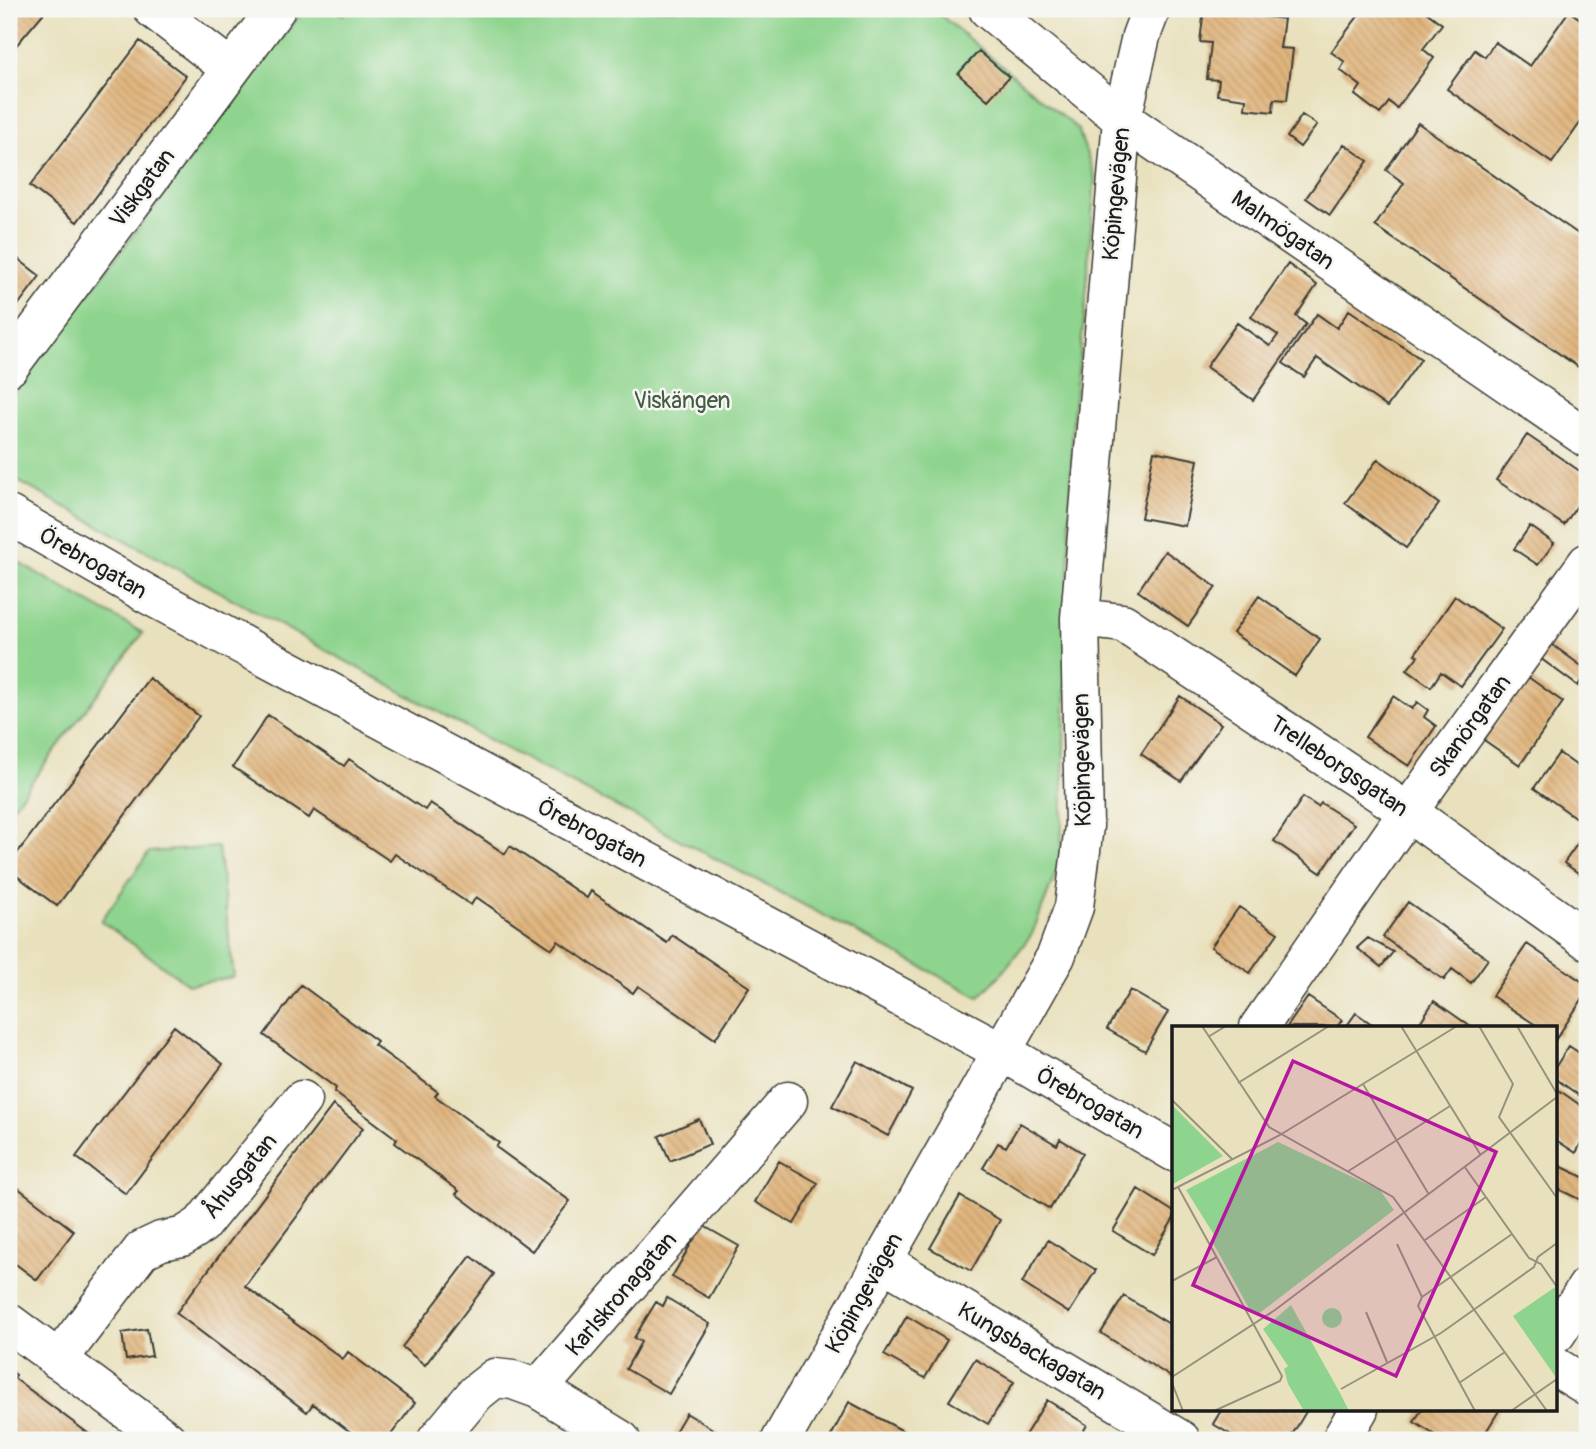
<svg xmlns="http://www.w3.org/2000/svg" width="1596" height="1449" font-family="Pangolin,sans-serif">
<defs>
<pattern id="building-back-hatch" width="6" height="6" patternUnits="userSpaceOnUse" patternTransform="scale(1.75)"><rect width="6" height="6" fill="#e0b57e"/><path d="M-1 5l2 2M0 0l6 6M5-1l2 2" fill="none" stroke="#c09b6c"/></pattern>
</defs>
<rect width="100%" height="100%" fill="#f6f6f2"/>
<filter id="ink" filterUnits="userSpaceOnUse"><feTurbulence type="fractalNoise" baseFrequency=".0143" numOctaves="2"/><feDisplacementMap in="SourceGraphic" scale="14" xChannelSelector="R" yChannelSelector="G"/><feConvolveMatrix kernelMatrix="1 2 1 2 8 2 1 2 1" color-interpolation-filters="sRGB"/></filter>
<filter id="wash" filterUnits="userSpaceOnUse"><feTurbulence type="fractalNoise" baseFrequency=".00686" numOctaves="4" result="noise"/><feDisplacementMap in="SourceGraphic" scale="28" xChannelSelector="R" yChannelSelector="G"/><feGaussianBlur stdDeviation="1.57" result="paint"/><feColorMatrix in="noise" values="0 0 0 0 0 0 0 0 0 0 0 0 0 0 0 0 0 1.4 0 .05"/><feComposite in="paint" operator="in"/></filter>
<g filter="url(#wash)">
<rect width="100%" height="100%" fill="#e9e1bd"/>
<path fill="#8fd48e" stroke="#567855" stroke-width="2" d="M304 9H335L343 15 348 9H933L1078 129 1095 177 1085 311 1073 414 1061 860 1032 934 1001 974 979 997 495 743 14 479 9 473V399Z
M9 557 143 633 9 812Z
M218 847 234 977 189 985 101 921 149 852Z"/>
<g id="blocks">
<path fill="url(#building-back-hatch)" d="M9 9H47L9 54Z
M1204 9H1250L1249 15 1284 19 1280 48 1293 49 1287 100 1274 99 1273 112 1245 109 1246 99 1217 95 1219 80 1207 79 1211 43 1200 42Z
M1360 9H1422L1442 24 1423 49 1434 58 1397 108 1389 102 1380 114 1355 95 1361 86 1340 70 1345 62 1331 52 1362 11Z
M1569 11 1587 24V113L1552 163 1447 89 1475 50 1485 57 1495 42 1530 66Z
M140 41 186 76 77 222 30 186Z
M979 51 1009 77 988 100 958 74Z
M1302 115 1317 125 1300 147 1287 137Z
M1418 123 1587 240V373L1375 226 1404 183 1386 170Z
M1344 144 1368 161 1330 215 1306 198Z
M9 252 40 276 9 317Z
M1288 264 1317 285 1296 316 1306 324 1253 400 1206 367 1237 323 1270 346 1278 335 1251 317Z
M1349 310 1421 359 1387 407 1317 358 1304 377 1283 363 1317 314 1337 328Z
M1527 435 1587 476V491L1564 525 1496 480Z
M1154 451 1198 460 1185 526 1141 518Z
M1378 459 1439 504 1406 548 1345 503Z
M1530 526 1554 543 1538 565 1514 549Z
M1165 551 1216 587 1188 626 1138 591Z
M1259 596 1320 639 1295 676 1233 633Z
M1455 596 1502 629 1461 686 1441 672 1431 687 1407 670 1418 656 1415 654Z
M1550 643 1587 670 1578 686 1540 658Z
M1528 677 1563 702 1520 765 1484 740Z
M149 678 199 716 57 906 9 870V864Z
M1180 696 1221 724 1181 781 1141 754Z
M1393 696 1412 709 1417 702 1428 710 1424 717 1436 726 1409 766 1365 737Z
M268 715 344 766 349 759 425 810 430 803 505 854 510 846 587 898 591 891 667 943 672 935 749 987 715 1039 638 986 633 993 558 941 552 949 476 897 471 905 395 854 390 861 314 810 309 818 233 767Z
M1559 753 1587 773V818L1583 823 1534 788Z
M1303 797 1318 807 1321 803 1354 824 1321 873 1274 841Z
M1587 830V879L1564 863Z
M1408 902 1488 959 1471 983 1452 969 1444 980 1383 937Z
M1239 907 1278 933 1250 973 1211 947Z
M1368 938 1393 952 1381 967 1357 948Z
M1527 944 1587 985V992L1556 1039V1027H1539L1492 996Z
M301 985 377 1041 374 1045 438 1092 435 1096 499 1143 496 1147 570 1201 532 1251 456 1194 459 1191 395 1143 397 1139 334 1092 336 1088 264 1035Z
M1130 990 1168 1012 1145 1051 1107 1029Z
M1308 997 1342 1020 1337 1027H1287Z
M1434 1001 1457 1017 1471 1027H1417Z
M1356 1013 1376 1027H1346Z
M174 1026 223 1064 126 1194 76 1157Z
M1569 1046 1587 1058V1101L1556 1079V1066Z
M857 1061 912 1091 888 1136 832 1106Z
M1556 1088 1587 1110V1131L1576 1153 1556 1140Z
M333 1105 363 1128 245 1286 343 1359 348 1352 415 1403 387 1440H361L313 1404 307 1412 176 1313Z
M699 1119 710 1144 670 1161 659 1136Z
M1020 1123 1057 1145 1060 1139 1083 1153 1050 1209 983 1168 998 1143 1006 1147Z
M779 1161 818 1183 794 1224 755 1202Z
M1556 1164 1587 1179V1203L1556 1188Z
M9 1181 74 1231 37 1280 9 1259Z
M1138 1189 1174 1212V1218L1152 1255 1113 1231Z
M960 1196 1000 1220 971 1271 930 1248Z
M702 1225 739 1246 709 1298 672 1277Z
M1048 1240 1096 1270 1069 1313 1022 1283Z
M471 1256 494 1274 425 1365 402 1347Z
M1124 1296 1174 1327V1379L1101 1333Z
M667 1298 710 1324 669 1394 626 1369 641 1342 634 1338 656 1302 663 1306Z
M907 1316 947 1340 925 1378 884 1355Z
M147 1329 152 1356 126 1360 122 1333Z
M975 1359 1014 1382 988 1424 949 1401Z
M9 1369 16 1375 14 1378 97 1440H9Z
M1047 1400 1087 1425 1078 1440H1022Z
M849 1402 905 1432 900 1440H829Z
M1222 1409H1306L1307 1410 1289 1440H1240L1213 1424Z
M1422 1409H1500L1481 1440H1443L1414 1422Z
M686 1413 731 1440H670Z"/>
</g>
</g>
<g filter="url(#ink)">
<use href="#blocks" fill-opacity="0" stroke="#3b3a34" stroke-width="2"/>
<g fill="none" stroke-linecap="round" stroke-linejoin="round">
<g stroke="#3b3a34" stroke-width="41">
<path id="minor" d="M153 9 231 69
M988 9 1122 119 1587 438
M9 367 276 9
M9 515 147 594 1001 1051 1174 1152
M1080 618 1123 623 1408 812 1587 940
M1259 1027 1408 812 1587 563
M882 1261 1181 1440
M9 1323 167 1440
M1556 1334 1587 1287
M58 1360 142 1250 161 1241 182 1237 201 1225 302 1100
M1556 1367 1587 1386
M538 1389 621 1440
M437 1440 476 1393 495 1378 513 1380 538 1389 788 1101
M781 1440 1056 956 1074 907 1084 826 1080 618 1122 119 1141 36 1151 9
M1341 1440 1359 1409"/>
</g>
<use href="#minor" stroke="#fff" stroke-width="38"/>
</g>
</g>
<g text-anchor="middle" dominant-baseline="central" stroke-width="5" stroke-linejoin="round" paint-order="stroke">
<g font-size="23" fill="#1c1c1c" stroke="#f6f6f2">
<text transform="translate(142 188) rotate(-53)">Viskgatan</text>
<text transform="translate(1116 194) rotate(-85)">Köpingevägen</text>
<text transform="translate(1283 230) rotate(35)">Malmögatan</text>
<text transform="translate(93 563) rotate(30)">Örebrogatan</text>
<text transform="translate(1470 726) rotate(-54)">Skanörgatan</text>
<text transform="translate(1082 760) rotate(-91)">Köpingevägen</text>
<text transform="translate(1339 766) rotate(34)">Trelleborgsgatan</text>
<text transform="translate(592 833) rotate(28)">Örebrogatan</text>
<text transform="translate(1090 1103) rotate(30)">Örebrogatan</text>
<text transform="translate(240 1176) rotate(-51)">Åhusgatan</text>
<text transform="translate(864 1293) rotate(-61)">Köpingevägen</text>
<text transform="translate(621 1294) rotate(-49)">Karlskronagatan</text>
<text transform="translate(1032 1351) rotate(31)">Kungsbackagatan</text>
</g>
<g font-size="23" fill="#445c44" stroke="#f6f6f2">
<text x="682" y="400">Viskängen</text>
</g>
</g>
<g transform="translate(1172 1026)">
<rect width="385" height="385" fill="#e9e1bd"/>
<path d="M0 79 51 130 1 158 0 157ZM106 116 208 164 222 184 85 289 79 286 40 215 44 212 14 164ZM383 261 385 265 383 350 341 290ZM119 279 168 367 177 385H132L116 358 112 343 116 340 91 303ZM150 292a10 10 0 1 1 20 0a10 10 0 1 1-20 0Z" fill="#8fd48e"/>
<path fill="none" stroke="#97927d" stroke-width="2" d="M30 0 97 101 221 171 375 385M229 0 308 128M307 0 341 58 327 91 385 172M345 0 385 68M36 11 54 0M66 57 157 0M191 58 256 167M0 74 60 133M292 140 357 232 369 238 385 261M175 146 278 80M6 161 110 350 108 355 42 385M0 164 108 109 285 0M253 214 314 171M225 218 250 271 246 280 303 385M0 255 45 231M250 271 340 208M194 286 215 336M0 351 103 284 385 71M0 357 11 385M287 357 333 326M169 363 269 307 362 241 366 231 385 217M339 385 385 353"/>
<path fill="#b5179e" fill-opacity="0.15" stroke="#b5179e" stroke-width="3.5" d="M121 35 324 126 224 350 21 259Z"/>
<rect width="385" height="385" fill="none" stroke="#1c1c1c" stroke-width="3.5"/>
</g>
<rect width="1596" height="1449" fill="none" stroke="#f6f6f2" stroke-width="35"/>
</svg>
